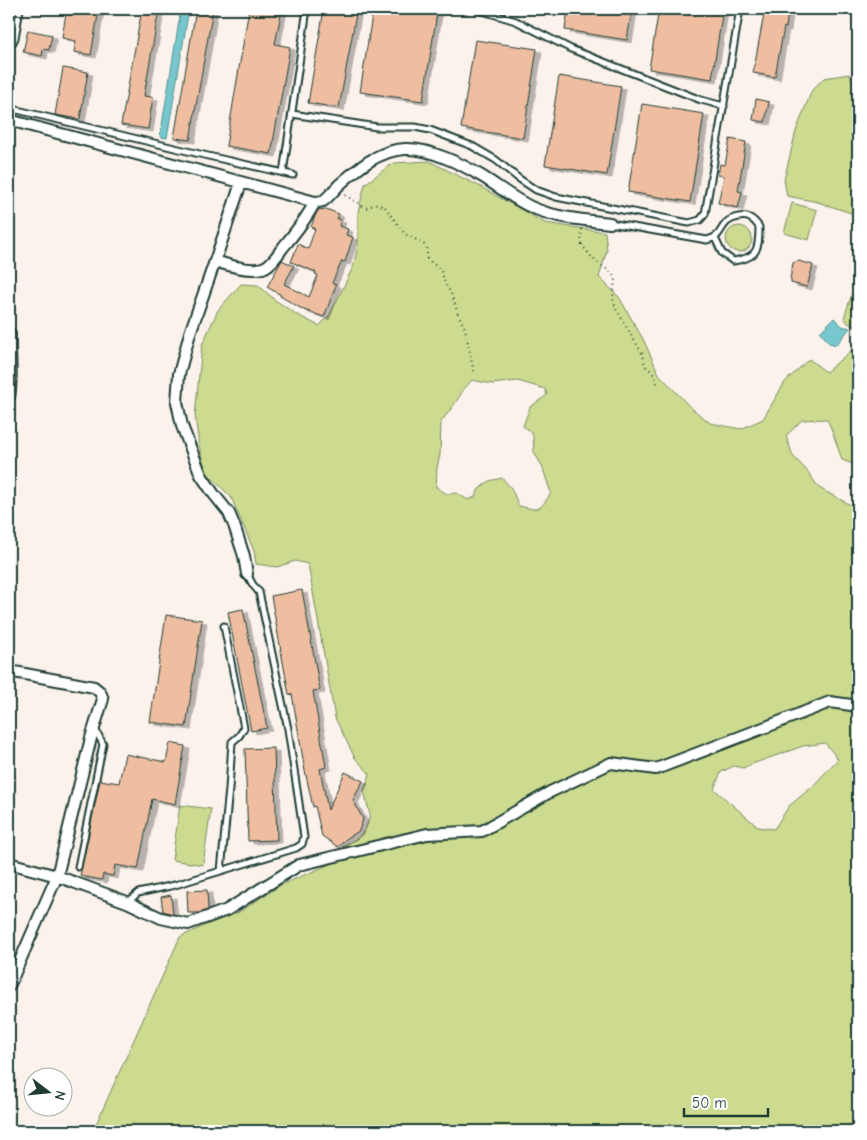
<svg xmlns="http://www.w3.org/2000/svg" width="867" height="1140" font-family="'Comic Neue',sans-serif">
<defs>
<filter id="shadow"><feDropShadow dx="5" dy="3" stdDeviation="0" flood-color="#0004"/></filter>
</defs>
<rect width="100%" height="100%" fill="#fcf2ec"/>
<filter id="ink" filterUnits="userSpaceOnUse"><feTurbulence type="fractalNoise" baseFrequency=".02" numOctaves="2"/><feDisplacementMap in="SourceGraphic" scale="10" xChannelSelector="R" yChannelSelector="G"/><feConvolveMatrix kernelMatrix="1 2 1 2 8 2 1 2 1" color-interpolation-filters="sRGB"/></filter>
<g filter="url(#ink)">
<path fill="#ccdb8f" stroke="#768c62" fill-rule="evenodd" d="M849 74 858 92V217L854 214 818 202 787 196 784 180 796 131 812 90 824 78Z
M429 161 479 186 545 223 605 232 607 250 599 277 619 297 643 339 659 374 690 407 710 423 741 429 763 419 785 382 809 359 826 372 853 349 858 337V466L842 460 833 433 827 419 802 420 786 436 793 456 808 472 819 488 858 509V1131H93L180 937 204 926 239 912 281 885 335 862 344 845 358 838 366 828 370 815 364 791 370 774 355 758 335 718 308 564 295 561 277 567 256 564 254 551 231 497 206 472 199 446 195 415 202 345 218 310 241 284 258 285 275 300 296 314 319 326 330 315 353 267 358 245V212L365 184 393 163ZM472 380 492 384 518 381 545 389 547 395 530 407 523 426 531 432 533 436 534 452 542 466 551 493C539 511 540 511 519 506L511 488 502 478 489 481 479 489 475 497 468 500 457 493 447 494 436 487 437 468 440 455 441 422 454 405 464 389ZM825 743 838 759 812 787 789 806 774 829 758 827 714 789 721 772 734 766 743 768 752 764 803 746Z
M792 203 817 210 809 240 784 233Z
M726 239a13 13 0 1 1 26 0a13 13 0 1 1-26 0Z
M858 275V328L848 323 844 318Z
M180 805 211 809 203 865 172 860Z"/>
<path fill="#77c8ce" stroke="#549090" d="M181 9H189L167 138 160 137Z
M834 318 842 326 850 328 836 345 829 343 820 332Z"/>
<path fill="#efbea0" stroke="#1f3d34" filter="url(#shadow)" d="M74 9H99L91 55 74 52 76 41 62 38 66 13 73 14Z
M142 9H159L144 96 153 97 148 129 121 125Z
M196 9H213L190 140 174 138Z
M249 9H282L275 44 290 47 271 154 226 146Z
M324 9H357L339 108 308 103Z
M373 9H409L437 13 423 101 360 92Z
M568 9H632L627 40 565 30Z
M659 9H723L712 79 649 69Z
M765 9 788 12 786 28 784 27 775 77 753 73Z
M28 30 52 35 49 50 43 49 42 56 23 52Z
M475 40 537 49 523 138 461 128Z
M63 68 88 72 80 119 55 115Z
M559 76 621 86 607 175 545 165Z
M756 99 769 102 765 122 753 120Z
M642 104 704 114 690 202 628 192Z
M730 139 746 142 738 191 742 192 738 208 718 203 724 176 718 175 720 164 725 165Z
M326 209 339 214 337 219 341 220 339 226 348 229 346 235 353 237 345 262 342 261 332 283 336 285 324 317 304 310 280 296 281 295 267 287 282 260 294 266 284 284 309 297 318 275 315 274 316 272 291 262 298 244 308 249 315 229 311 227 315 216 318 210Z
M798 261 813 265 807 287 791 283V280L790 279 793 263Z
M302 590 320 690 313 691 326 767 320 769 328 810 345 772 363 781 353 800 363 819 359 831 346 839 338 847 322 836 315 806 313 807 305 771 292 694 289 695 271 596Z
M243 609 267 728 251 731 228 612Z
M166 615 202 620 186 727 150 722Z
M170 743 185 746 175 804 152 799 138 869 115 865 113 876 103 874 102 880 80 876 100 780 119 783 125 754 166 762Z
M274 748 277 840 248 841 245 749Z
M207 890 208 910 199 913H188L187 891Z
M171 895 173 914 163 911 161 897Z"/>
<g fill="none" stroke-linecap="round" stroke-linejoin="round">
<g stroke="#1f3d34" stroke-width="9">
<path id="lane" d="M476 9 516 21 571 49 701 100 724 106
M9 46 12 44 15 38 20 9
M9 108 208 156 293 175
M292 114 377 127H415L430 130 472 146 496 160 518 178 536 190 556 197 689 223 700 220 705 214 740 9
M283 173 307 9
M610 223 707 240C722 236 718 231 727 222 733 217 744 215 750 218 754 220 757 224 759 227 759 249 758 258 733 261L722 253 715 238
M78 867 103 744 95 729
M221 871 229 789 232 742 239 736 244 728 224 626
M128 902 138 893 175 885 296 848 302 844 304 837 288 729 259 592 253 585 247 574"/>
</g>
<g stroke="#1f3d34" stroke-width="14">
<path id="street" d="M9 120 315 202C317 202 320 202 323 201 327 199 335 189 339 185 357 169 379 150 405 149 429 148 462 164 483 177 499 187 514 199 531 207 555 218 584 220 610 223
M241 183 215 261 190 333 179 374 177 402 182 426 201 475 213 493 229 513 234 525 244 556 247 574
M215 261C227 265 253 273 265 267 271 264 277 256 281 250 293 235 306 220 315 202
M9 333 10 334C9 356 13 376 9 397
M9 671 94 687 100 692 103 699 91 738 57 876 9 986
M9 863 57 876 127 902 161 918 188 924 227 910 299 865 427 834 482 831 550 792 611 763 656 769 779 722 830 702 858 706"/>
</g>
<path stroke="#1f3d34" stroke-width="2" stroke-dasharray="1 4" stroke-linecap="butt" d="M345 195 366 208 376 204 385 207 405 234 423 243 427 249V259L441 270 445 284 451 293 458 314 465 328 474 373
M582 229 581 236 582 245 593 259 613 274 615 280 613 299 616 309 643 355 645 366C653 371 656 378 658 387"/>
<use href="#lane" stroke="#fff" stroke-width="5"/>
<use href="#street" stroke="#fff" stroke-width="10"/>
</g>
</g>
<rect width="867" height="1140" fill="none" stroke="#fff" stroke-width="30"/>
<rect x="15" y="15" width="837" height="1110" fill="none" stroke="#1f3d34" stroke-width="2" filter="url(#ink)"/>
<g transform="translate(48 1092) rotate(106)"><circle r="24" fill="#ffffff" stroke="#a5b1ae"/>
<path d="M0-4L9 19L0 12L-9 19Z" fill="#1f3d34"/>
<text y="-8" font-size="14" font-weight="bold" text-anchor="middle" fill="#1f3d34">N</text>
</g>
<path d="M684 1108v8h84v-8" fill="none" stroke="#1f3d34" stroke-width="2.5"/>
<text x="692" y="1108" font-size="15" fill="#1f3d34" stroke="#ffffff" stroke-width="4" paint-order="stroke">50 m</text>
</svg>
